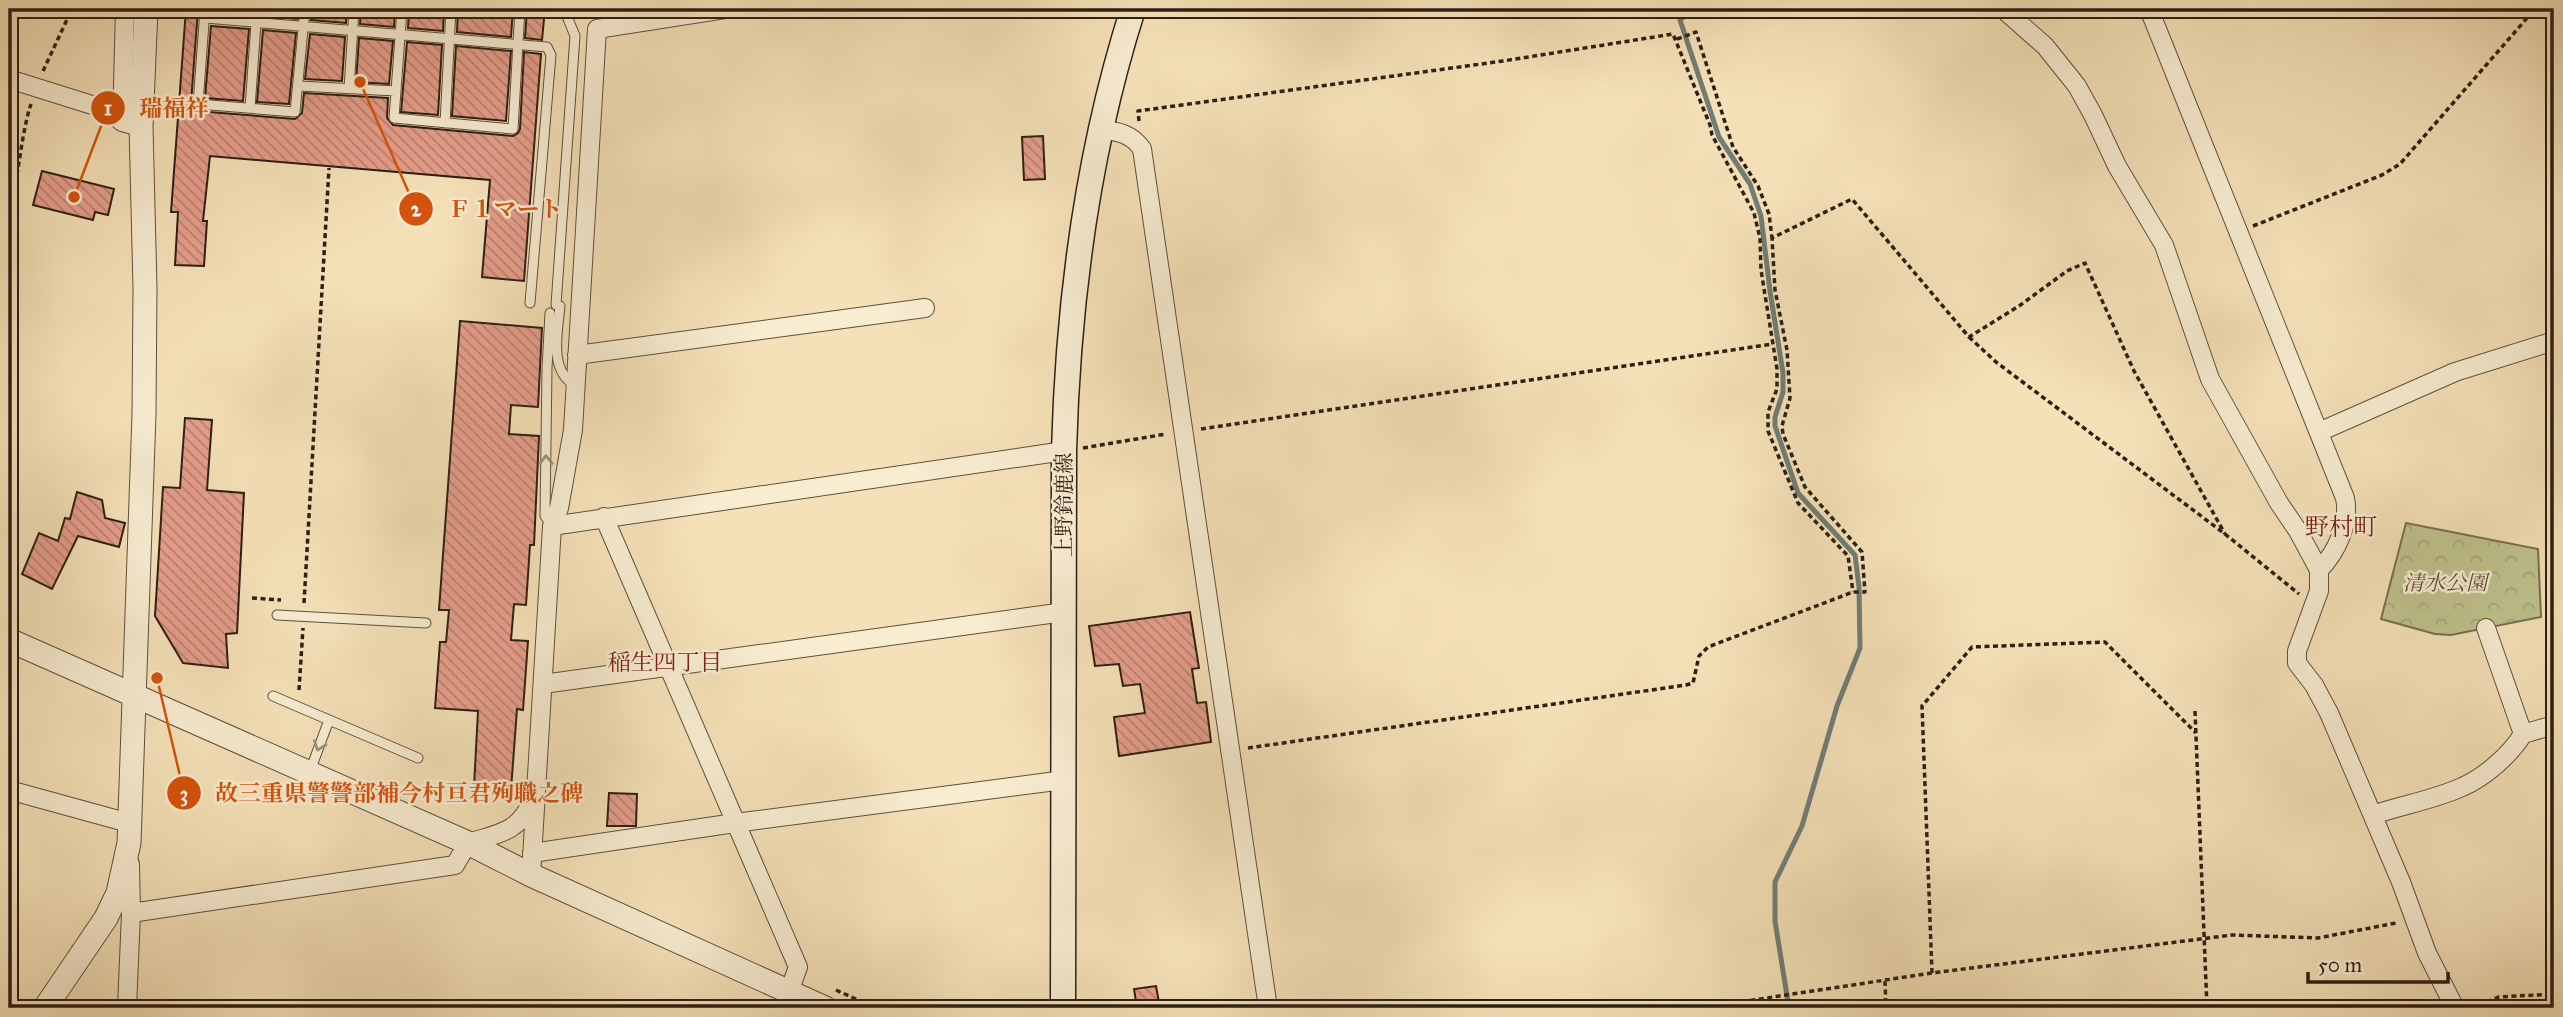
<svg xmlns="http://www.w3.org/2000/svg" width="2563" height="1017" font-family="'IM FELL Great Primer','Noto Serif JP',serif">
<defs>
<pattern id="park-crowns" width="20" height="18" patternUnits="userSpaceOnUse" patternTransform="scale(1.75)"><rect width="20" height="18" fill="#bfc28d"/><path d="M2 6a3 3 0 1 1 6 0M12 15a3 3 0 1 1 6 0" fill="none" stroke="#a4a679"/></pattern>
<pattern id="building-back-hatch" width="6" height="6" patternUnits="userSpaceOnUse" patternTransform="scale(1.75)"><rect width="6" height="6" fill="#e69e8b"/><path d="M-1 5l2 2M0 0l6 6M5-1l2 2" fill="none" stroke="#bb8070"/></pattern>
</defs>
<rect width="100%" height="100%" fill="#f5e1b8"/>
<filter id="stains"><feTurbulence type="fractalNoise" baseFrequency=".00286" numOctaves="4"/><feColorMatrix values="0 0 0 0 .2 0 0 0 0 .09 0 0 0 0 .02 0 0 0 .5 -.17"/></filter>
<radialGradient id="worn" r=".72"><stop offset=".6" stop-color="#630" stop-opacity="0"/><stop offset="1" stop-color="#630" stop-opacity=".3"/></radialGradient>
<path fill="url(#park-crowns)" stroke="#767050" stroke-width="2" d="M2406 523 2538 549 2541 617 2451 635 2435 634 2381 619Z"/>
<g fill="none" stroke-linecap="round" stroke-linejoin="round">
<path stroke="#717d76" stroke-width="5" d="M1693 9 1680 20 1719 137 1750 184 1761 216 1770 291 1783 373V392L1775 417V426L1798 493 1855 555 1859 587 1860 648 1837 706 1802 826 1775 882V921L1789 1008"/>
</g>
<path fill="url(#building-back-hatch)" stroke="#2c1f14" stroke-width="2" d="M186 9H198L191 103 192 108 197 111 295 119 302 113 304 93 388 98 387 118 393 125 513 136 518 133 520 129 524 52 541 54 524 281 482 277 490 180 210 156 203 221H207L204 266 175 265 178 212H171Z
M264 9H298L297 19 264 16Z
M312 9H347L346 23 311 20Z
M361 9H395L394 27 360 24Z
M409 9H444L443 31 408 28Z
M458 9H513L511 37 457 32Z
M527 9H545L542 40 525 38Z
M211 26 249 29 243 101 205 98Z
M263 30 296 33 289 104 257 102Z
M310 34 345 37 342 81 305 79Z
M359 38 393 41 389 84 356 82Z
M407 42 442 45 438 115 401 112Z
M456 46 511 51 506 121 452 116Z
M1043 136 1045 179 1024 180 1022 137Z
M42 171 114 189 108 215 95 212 93 220 33 205Z
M460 321 542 328 538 407 511 405 509 434 539 436 534 545H530L526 605 514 604 511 640 528 641 523 710 517 709 511 790 474 787 478 711 435 708 440 642H446L449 610H439Z
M185 418 212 420 207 490 244 493 237 633 226 634 228 668 183 663 155 616 163 487 180 488Z
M77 492 102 500 105 518 125 523 119 547 78 536 52 589 22 574 39 533 58 541 65 518 70 519Z
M1190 612 1199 668 1192 669 1197 703 1206 702 1211 742 1119 756 1114 717 1145 713 1140 684 1123 686 1119 664 1095 666 1089 626Z
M609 793 637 794 636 826H607Z
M1156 986 1160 1008H1137L1134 989Z"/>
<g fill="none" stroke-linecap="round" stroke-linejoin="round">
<g stroke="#5e503d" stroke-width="11">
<path id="service" d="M205 9 198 104 295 112 305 9
M402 9 394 118 513 129 520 9
M205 18 547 47 551 55 530 303
M298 86 396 91
M349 89 354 9
M250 108 257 9
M445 123 451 9
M556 305 575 36 564 9
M560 306C558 330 548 371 575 385
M550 313 547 368 545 516 551 524
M277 615 426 623
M273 696 418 758
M310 771 329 720"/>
</g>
<g stroke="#5e503d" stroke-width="20">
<path id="minor" d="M2003 9 2045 46 2077 86 2093 115 2117 166 2164 245 2210 379 2279 503 2298 531 2319 570V591L2297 651V663L2314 685 2329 713 2401 882 2427 953 2455 1008
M2149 9 2345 498C2350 523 2337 552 2319 570
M9 79 108 110 122 122 141 127
M122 122 125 9
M1101 130C1118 131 1132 134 1142 149L1268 1008
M577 355 925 308
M2319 432 2455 372 2554 341
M604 517 798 967 789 992
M552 526 1064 451
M2486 628 2523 734
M543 684 1064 612
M9 790 129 823
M2373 815C2401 805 2434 800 2462 787 2485 777 2510 755 2523 734L2554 725
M532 853 735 823 1064 780
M531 875 552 526 559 508 573 430 597 29 725 9
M131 913 455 865 468 843C500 833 518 833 533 800
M127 1008 131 913 130 864"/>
</g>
<g stroke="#5e503d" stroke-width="25">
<path id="tertiary" d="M9 640 468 843 531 875 825 1008
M45 1008 106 918 118 893 129 843 144 414 145 288 141 127 146 9"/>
</g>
<g stroke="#2c1f14" stroke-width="27">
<path id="secondary" d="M1063 1008 1064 451C1068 301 1087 153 1133 9"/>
</g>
<path stroke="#2c1f14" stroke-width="3.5" stroke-dasharray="5 3.5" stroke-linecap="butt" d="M1677 39 1696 32 1733 147 1758 186 1769 214 1772 238
M43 71 72 9
M1139 121 1138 111 1503 61 1673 34 1710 125 1712 135 1754 213 1760 238 1761 270 1777 369V389L1768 412V431L1798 503 1848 556 1853 592
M9 208C20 174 20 138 31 104
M2253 226 2382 175 2400 164 2535 9
M1969 337 1996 362 2225 534 2299 594
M1201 429 1773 344
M1083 448 1166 434
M252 598 281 600
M304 603 329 168
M299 690 303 628
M2195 711 2207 1008
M1248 748 1686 685 1693 683 1699 656 1708 647 1853 592H1865L1862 552 1805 487 1783 434 1782 426 1790 398 1787 350 1775 290 1772 238 1852 199 1969 337 2019 306 2067 271 2085 263 2134 371 2225 534
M1932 973 1922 706 1972 647 2105 642 2196 733
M1885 981 1886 1008
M836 990 876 1008
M1700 1008 1932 973 2232 935 2318 938 2396 923
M2471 1008 2499 997 2554 994"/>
<use href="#service" stroke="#f8ecd1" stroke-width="9"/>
<use href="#minor" stroke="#f8ecd1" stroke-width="18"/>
<use href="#tertiary" stroke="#f8ecd1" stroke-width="23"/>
<use href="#secondary" stroke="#f8ecd1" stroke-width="24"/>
</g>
<defs><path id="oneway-chevron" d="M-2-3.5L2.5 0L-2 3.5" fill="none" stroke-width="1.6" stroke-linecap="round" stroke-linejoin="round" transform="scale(1.75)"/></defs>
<g stroke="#9c907c">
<use href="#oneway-chevron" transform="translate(546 460) rotate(-90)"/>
<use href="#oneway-chevron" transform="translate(319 746) rotate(110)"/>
</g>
<g text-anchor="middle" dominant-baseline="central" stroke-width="5" stroke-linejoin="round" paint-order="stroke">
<g font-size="21" fill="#2c1f14" stroke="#f8ecd1">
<text transform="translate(1064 505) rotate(-90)">上野鈴鹿線</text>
</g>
<g font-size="21" font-style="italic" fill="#585038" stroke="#f8ecd1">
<text x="2445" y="583">清水公園</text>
</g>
<g font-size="23" fill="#7a1f14" stroke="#f8ecd1">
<text x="665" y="662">稲生四丁目</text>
</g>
<g font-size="24" fill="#7a1f14" stroke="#f8ecd1">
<text x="2341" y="527">野村町</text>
</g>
</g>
<path fill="none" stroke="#d5530d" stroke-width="2.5" d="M74 197L108 108M360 82L416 209M157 678L184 793"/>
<g fill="#d5530d" stroke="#f8ecd1" stroke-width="2.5">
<circle cx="74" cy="197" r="7"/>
<circle cx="360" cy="82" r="7"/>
<circle cx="157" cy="678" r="7"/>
<circle cx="108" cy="108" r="18"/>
<circle cx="416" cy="209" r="18"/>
<circle cx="184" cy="793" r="18"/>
</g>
<g font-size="21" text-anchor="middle" font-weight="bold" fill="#fff">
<text x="108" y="115">1</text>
<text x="416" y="216">2</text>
<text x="184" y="801">3</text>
</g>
<g font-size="23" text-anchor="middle" font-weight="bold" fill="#d5530d" stroke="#f8ecd1" stroke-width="5" stroke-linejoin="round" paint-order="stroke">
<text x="174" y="116">瑞福祥</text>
<text x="505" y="217">Ｆ１マート</text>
<text x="399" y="801">故三重県警警部補今村亘君殉職之碑</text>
</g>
<rect width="2563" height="1017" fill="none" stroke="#f5e1b8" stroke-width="35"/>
<rect x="10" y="10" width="2542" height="996" fill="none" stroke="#2c1f14" stroke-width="3.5"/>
<rect x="18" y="18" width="2528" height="982" fill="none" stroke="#2c1f14" stroke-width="2"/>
<path d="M2308 972v10h140v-10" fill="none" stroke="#2c1f14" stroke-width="3.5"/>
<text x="2318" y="972" font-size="21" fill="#2c1f14" stroke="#f8ecd1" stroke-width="5" paint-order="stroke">50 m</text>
<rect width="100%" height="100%" filter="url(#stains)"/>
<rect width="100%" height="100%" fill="url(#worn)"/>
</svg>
